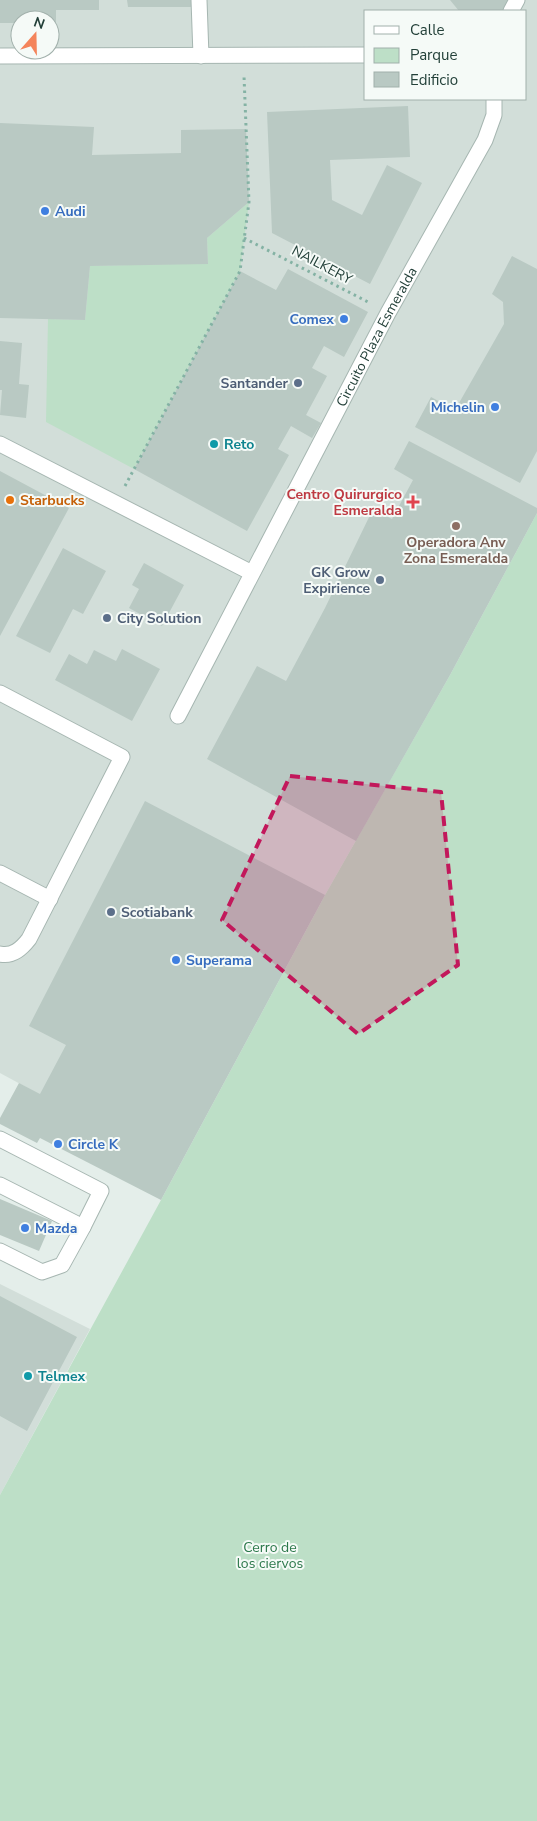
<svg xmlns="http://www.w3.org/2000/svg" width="537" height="1821" font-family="'Nunito Sans',sans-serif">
<rect width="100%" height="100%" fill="#e4eeea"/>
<path fill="#d2ded9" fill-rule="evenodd" d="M0 0H537V513L450 675 325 895 177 1169 0 1073ZM366 11H526V99H366ZM20 20H50V50H20Z
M0 1284 90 1329 0 1495Z"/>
<path fill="#bddfc7" d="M249 202 240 271 134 469 46 422 48 319 85 320 90 266 208 263 207 238Z
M537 513V1821H0V1495L161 1200 325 895 450 675Z"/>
<path fill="#b9c9c3" d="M0 0H99V10H56V24H50V20H20V23H0Z
M127 0H192L193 7H128Z
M450 0H509L503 11H459Z
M408 106 410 157 330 160 332 200 362 215 387 165 422 183 370 284 272 233 267 112Z
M0 123 94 127 92 155 181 153V130L246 129 249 202 207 238 208 264 90 266 85 320 0 318Z
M512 256 537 269V451L520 483 415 427 431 397 455 410 504 324 503 302 492 294Z
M288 269 368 312 344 357 324 346 312 368 327 376 306 415 321 423 312 438 291 426 278 449 289 455 247 531 134 469 240 271 276 290Z
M0 341 22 343 19 384 29 385 26 418 0 415 2 390H0Z
M409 441 537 508V513L450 675 356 841 207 759 257 666 286 681 325 608 373 509 392 519 413 480 394 469Z
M0 471 69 508 0 636Z
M63 548 106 571 83 614 73 609 50 653 16 636Z
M144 563 184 585 162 626 129 608 139 589 132 585Z
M122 649 160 669 132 721 55 680 69 654 87 664 94 650 116 661Z
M145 801 325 895 161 1200 40 1138 37 1143 0 1124V1118L19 1083 40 1094 66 1045 29 1026Z
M0 1199 52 1221 39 1251 0 1235Z
M0 1296 77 1337 27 1431 0 1416Z"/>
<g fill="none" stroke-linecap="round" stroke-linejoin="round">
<g stroke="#a6b6b1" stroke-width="17">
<g id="minor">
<path d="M199 0 201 56"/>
<path d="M511 11 517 0"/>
<path d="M0 56 366 55"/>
<path d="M0 444 252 573"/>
<path d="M0 693 122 757 29 939C22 948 13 957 0 954"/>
<path id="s1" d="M178 716 388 313 485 140 494 115V99"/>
<path d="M0 873 50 899"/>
<path d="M0 1139 101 1191 83 1227"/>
<path d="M0 1185 83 1227 62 1265 42 1272 0 1251"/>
</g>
</g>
<path stroke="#84b2a4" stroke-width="3" stroke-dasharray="2.5 4" stroke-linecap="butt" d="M244 238 370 303
M125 486 240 271 249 202 244 76"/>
<use href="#minor" stroke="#fff" stroke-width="15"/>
</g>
<path fill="#c2185b" fill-opacity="0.2" stroke="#c2185b" stroke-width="4" stroke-dasharray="10 6" stroke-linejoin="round" d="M290 776 441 792 458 965 358 1034 222 920Z"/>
<g fill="#3f7fe0" stroke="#f5faf7" stroke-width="2">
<circle cx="45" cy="211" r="5"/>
<circle cx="344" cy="319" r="5"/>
<circle cx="495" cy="407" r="5"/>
<circle cx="176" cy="960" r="5"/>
<circle cx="58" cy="1144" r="5"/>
<circle cx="25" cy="1228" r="5"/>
</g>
<g fill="#5c6f8a" stroke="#f5faf7" stroke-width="2">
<circle cx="298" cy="383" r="5"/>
<circle cx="380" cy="580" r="5"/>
<circle cx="107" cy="618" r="5"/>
<circle cx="111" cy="912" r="5"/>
</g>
<g fill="#0f9aa8" stroke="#f5faf7" stroke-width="2">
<circle cx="214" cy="444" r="5"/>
<circle cx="28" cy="1376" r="5"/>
</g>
<circle fill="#e8710a" stroke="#f5faf7" stroke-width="2" cx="10" cy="500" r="5"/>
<path fill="#e0444e" stroke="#f5faf7" stroke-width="2" d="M410.5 494.5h5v5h5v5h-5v5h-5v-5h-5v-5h5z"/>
<circle fill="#8d6e63" stroke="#f5faf7" stroke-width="2" cx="456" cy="526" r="5"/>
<g text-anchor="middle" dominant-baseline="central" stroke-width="4" stroke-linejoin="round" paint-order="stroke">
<g font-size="14" font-weight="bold" fill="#366cbe" stroke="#f5faf7" text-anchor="start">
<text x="55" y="211">Audi</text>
<text x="334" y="319" text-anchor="end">Comex</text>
<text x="485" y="407" text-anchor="end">Michelin</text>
<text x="186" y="960">Superama</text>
<text x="68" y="1144">Circle K</text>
<text x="35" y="1228">Mazda</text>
</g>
<g font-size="14" fill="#234039" stroke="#f5faf7">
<text transform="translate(322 265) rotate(28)">NAILKERY</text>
<text stroke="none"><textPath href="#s1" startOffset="428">Circuito Plaza Esmeralda</textPath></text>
</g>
<g font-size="14" font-weight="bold" fill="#4e5e75" stroke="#f5faf7" text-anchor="end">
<text x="288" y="383">Santander</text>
<text x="370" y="572">GK Grow<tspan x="370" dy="16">Expirience</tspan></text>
<text x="117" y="618" text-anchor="start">City Solution</text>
<text x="121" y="912" text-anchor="start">Scotiabank</text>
</g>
<g font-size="14" font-weight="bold" fill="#0d838f" stroke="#f5faf7" text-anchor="start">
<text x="224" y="444">Reto</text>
<text x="38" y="1376">Telmex</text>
</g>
<g font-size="14" font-weight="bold" fill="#be3a42" stroke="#f5faf7" text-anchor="end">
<text x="402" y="494">Centro Quirurgico<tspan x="402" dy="16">Esmeralda</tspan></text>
</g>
<g font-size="14" font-weight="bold" fill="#c56008" stroke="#f5faf7" text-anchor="start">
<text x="20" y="500">Starbucks</text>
</g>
<g font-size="14" font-weight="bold" fill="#785e54" stroke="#f5faf7">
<text x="456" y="542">Operadora Anv<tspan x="456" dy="16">Zona Esmeralda</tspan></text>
</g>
<g font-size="14" fill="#2c784b" stroke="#f5faf7">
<text x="270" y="1547">Cerro de<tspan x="270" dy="16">los ciervos</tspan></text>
</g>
</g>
<rect x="364" y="10" width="162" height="90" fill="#f5faf7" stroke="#a1b0ab"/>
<rect x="374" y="26" width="25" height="8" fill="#ffffff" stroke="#a1b0ab"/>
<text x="410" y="35" font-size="15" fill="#234039">Calle</text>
<rect x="374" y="48" width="25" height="15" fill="#bddfc7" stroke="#a1b0ab"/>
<text x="410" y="60" font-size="15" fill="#234039">Parque</text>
<rect x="374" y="72" width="25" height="15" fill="#b9c9c3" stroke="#a1b0ab"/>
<text x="410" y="85" font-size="15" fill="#234039">Edificio</text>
<g transform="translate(35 35) rotate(20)"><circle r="24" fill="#f5faf7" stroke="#a1b0ab"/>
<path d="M0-4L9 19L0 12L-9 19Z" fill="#f4845b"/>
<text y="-8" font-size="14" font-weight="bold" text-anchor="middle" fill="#234039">N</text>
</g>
</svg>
